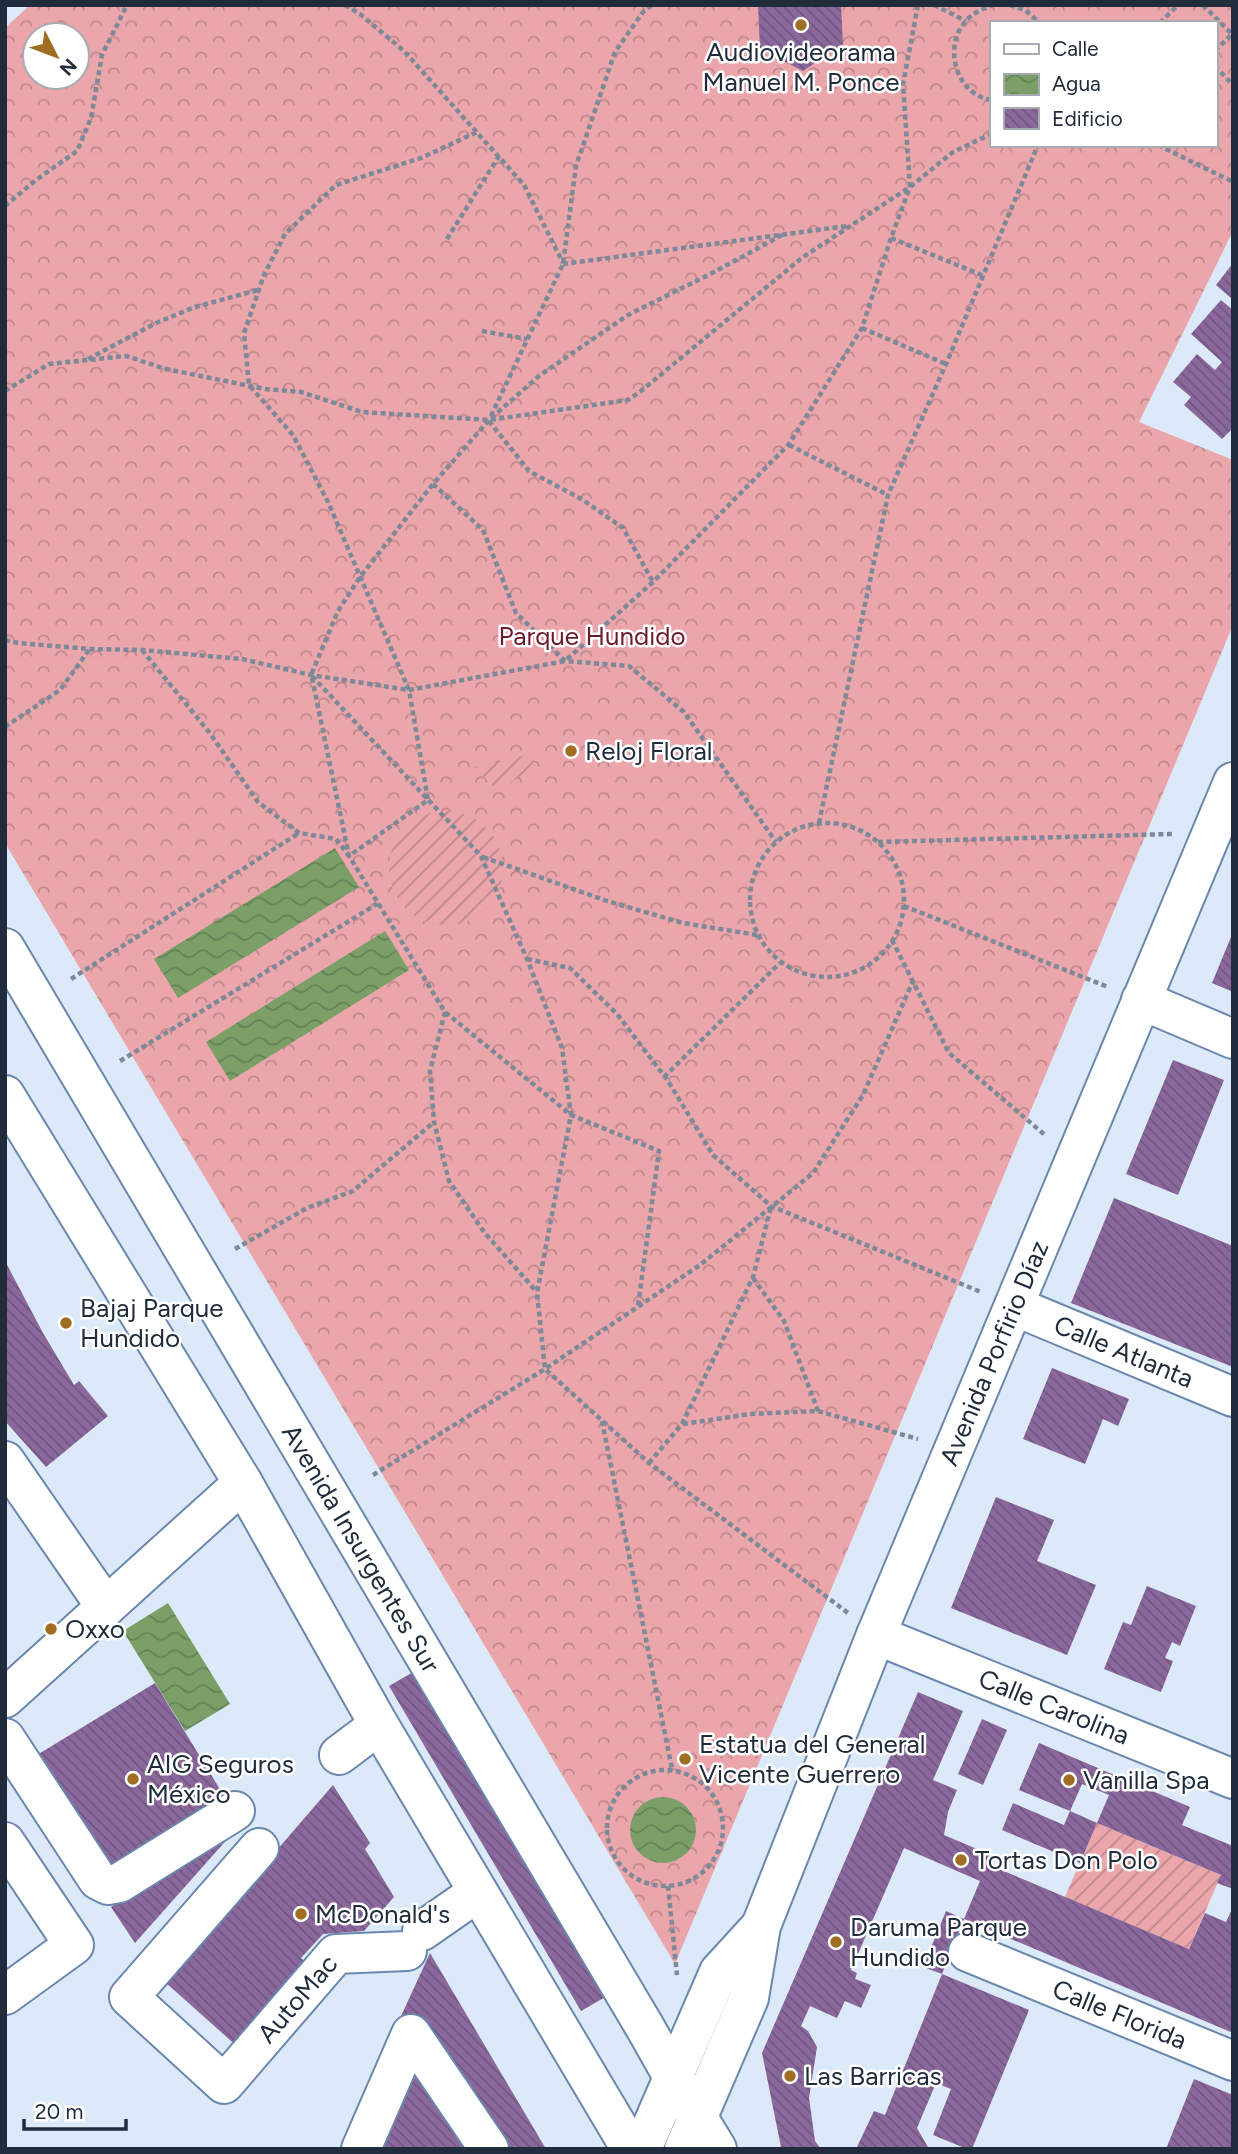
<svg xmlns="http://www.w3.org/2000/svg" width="1238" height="2154" font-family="Figtree,sans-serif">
<defs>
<pattern id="forest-crowns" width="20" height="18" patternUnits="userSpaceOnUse" patternTransform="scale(1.75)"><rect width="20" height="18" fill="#eba6ab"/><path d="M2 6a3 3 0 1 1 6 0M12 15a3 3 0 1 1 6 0" fill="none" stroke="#be878c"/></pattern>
<pattern id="garden-furrows" width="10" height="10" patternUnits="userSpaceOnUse" patternTransform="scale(1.75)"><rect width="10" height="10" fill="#eba6ab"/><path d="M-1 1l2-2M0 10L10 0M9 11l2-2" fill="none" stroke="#be878c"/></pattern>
<pattern id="water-waves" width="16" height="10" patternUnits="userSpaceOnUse" patternTransform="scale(1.75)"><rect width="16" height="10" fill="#7c9f68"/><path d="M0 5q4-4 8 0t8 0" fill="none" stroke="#658257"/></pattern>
<pattern id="building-back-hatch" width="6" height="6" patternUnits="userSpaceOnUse" patternTransform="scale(1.75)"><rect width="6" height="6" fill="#8b689c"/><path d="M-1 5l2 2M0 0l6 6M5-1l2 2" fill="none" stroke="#715680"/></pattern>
</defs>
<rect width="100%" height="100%" fill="#dce9f9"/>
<path fill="url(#forest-crowns)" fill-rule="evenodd" d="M30 5H1233V231L1139 422 1233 460V625L675 1964 5 843V28ZM991 23H1215V145H991ZM35 35H77V77H35Z"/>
<path fill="url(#garden-furrows)" d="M528 755 535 768 497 790 474 767Z
M389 868a57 57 0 1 1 114 0a57 57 0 1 1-114 0Z
M1097 1823 1221 1875 1189 1949 1065 1897Z"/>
<path fill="url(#water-waves)" d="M335 848 359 887 178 998 154 959Z
M385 931 409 970 230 1081 206 1042Z
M168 1603 230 1704 185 1731 123 1631Z
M630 1830a33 33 0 1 1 66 0a33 33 0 1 1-66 0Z"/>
<path fill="url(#building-back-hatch)" d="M758 5H841L843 44 803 71 760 49Z
M1233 263V295L1231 298 1216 285Z
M1221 300 1233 310V428L1222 439 1184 405 1191 397 1173 382 1197 354 1215 370 1222 362 1191 334Z
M1233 932V992L1212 983Z
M1173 1060 1224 1080 1178 1195 1126 1174Z
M1114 1198 1233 1246V1367L1071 1303Z
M5 1261 43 1333 74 1385 79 1381 108 1416 46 1467 5 1421Z
M1052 1368 1129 1399 1118 1426 1103 1419 1085 1464 1023 1439Z
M996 1497 1054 1520 1037 1561 1096 1585 1067 1655 951 1608Z
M1147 1586 1196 1606 1180 1646 1172 1642 1165 1658 1173 1661 1161 1692 1104 1669 1123 1622 1131 1625Z
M415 1671 607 1996 581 2011 389 1686Z
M155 1683 229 1804 111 1877 37 1755Z
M918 1692 963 1711 933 1780 957 1790 948 1812 944 1835 991 1855 987 1864 1189 1949 1205 1913 1226 1922 1233 1907V2033L964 1919 942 1974 923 1967 946 1911 964 1919 980 1881 904 1848 851 1970 857 1973 855 1979 871 1985 861 2008 845 2001 837 2018 810 2006 801 2026 808 2031 817 2047 809 2098 815 2141 821 2149H787L781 2147 762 2053Z
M982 1719 1007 1730 983 1785 958 1774Z
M1039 1743 1190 1807 1182 1825 1233 1846V1889L1217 1883 1221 1875 1097 1823 1109 1795 1082 1784 1070 1811 1019 1790Z
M333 1785 370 1843 365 1849 394 1897 364 1931 323 1934 301 1958 311 1967 240 2049 164 1981Z
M1013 1803 1064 1825 1070 1811 1097 1823 1080 1863 1002 1830Z
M253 1809H254L135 1943 111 1907Z
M430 1953 546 2149H340Z
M942 1974 1029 2010 972 2149H967L933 2135 951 2089 936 2083 917 2128 929 2149H856L874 2111 885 2115Z
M1194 2079 1233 2095V2149H1166Z"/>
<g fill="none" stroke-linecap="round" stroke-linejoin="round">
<g stroke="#6a88ad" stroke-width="42">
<g id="minor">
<path d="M1141 1000 1233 1039"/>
<path id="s1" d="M1014 1306 1233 1397"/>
<path d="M5 1461 106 1607"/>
<path id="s2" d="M876 1635 1233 1779"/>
<path d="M5 1698 243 1483"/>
<path d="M5 1738 98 1880 108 1885 119 1883 235 1811"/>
<path d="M339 1755 379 1725"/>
<path d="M5 1842 74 1945 5 1995"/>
<path id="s3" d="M259 1848 129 1997 224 2084 336 1954 407 1951"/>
<path d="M422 1931 478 1892"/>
<path id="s4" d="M968 1952 1233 2061"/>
<path d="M361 2149 411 2034 489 2149"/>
<path d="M642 2149 719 1972 761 1926"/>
<path id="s5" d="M684 2149 749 1998 761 1926 876 1635 1233 782"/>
</g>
</g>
<g stroke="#6a88ad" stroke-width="42">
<g id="major">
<path id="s6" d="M5 948 646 2029 673 2077 717 2149"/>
<path d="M5 1095 243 1483 379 1725 631 2149"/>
</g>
</g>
<path stroke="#7c8999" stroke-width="4.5" stroke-dasharray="5 3.5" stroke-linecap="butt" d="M345 5 360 14 404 51 524 185 563 263
M934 5 966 21
M1010 5 1025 10 1040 23
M1203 5 1233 35
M1160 23 1178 5
M1215 51 1232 34
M1215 66 1233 85
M991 100C956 94 943 48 965 22 972 13 983 9 993 5
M1158 145 1233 182
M5 206 36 180 77 151 91 118 102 55 126 7 129 5
M782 235 716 271 628 315 539 376 489 420 433 484 360 577 338 611 311 675 481 856 527 959 562 1048 571 1115 537 1293 545 1369 649 1463 848 1613
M891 238 984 276
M447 239 499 156
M563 264 847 226
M862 328 946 364
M482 331 527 339
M88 359 156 323 195 307 258 290
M5 391 49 364 126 356 166 369 265 389 301 392 362 412 489 420 628 400 641 391 803 257 910 187 953 152 991 134
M491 416 563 264 576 166 615 52 643 12 652 5
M489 421 529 471 583 500 623 528 653 582
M789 445 888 495
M433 484 483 530 516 613 565 661 629 666 684 712 776 842
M5 640 18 643 90 649 142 650 242 659 311 675 409 690 565 661 653 582 789 444 862 328 891 238 910 187 903 84 918 5
M142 650 209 732 258 802 299 833 336 839 349 856 428 800 409 690 328 502 293 435 249 385 244 333 264 275 285 234 336 185 421 158 477 132
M312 678 349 856 445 1012 571 1115 659 1151 638 1306
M5 727 60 690 89 650
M819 823 888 495 946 364 1038 145
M750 900a77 77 0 1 1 154 0a77 77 0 1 1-154 0Z
M878 842 1172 834
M483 857 607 901 683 923 757 935
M904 906 1108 987
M892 940 949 1053 1045 1135
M527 959 570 968 617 1014 668 1081 713 1155 771 1206 981 1292
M71 979 299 833
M445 1012 430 1071 434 1122 449 1181 484 1232 537 1292
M120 1061 377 904
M664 1077 780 963
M235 1249 307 1208 353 1191 434 1122
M753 1278 784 1321 818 1411
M602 1421 672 1769
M683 1424 750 1414 818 1411 918 1439
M649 1463 682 1424 753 1277 771 1207
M373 1475 545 1369 700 1265 813 1173 863 1095 913 981
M607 1828a58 58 0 1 1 116 0a58 58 0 1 1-116 0Z
M668 1886 677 1975"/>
<use href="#minor" stroke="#fff" stroke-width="38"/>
<use href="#major" stroke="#fff" stroke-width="38"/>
</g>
<g fill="#9f6e22" stroke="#fff" stroke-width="2.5">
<circle cx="801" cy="25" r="7"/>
<circle cx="571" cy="751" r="7"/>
<circle cx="66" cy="1323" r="7"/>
<circle cx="51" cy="1629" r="7"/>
<circle cx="685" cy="1759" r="7"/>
<circle cx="133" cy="1779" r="7"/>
<circle cx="1069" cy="1780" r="7"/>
<circle cx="961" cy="1860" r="7"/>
<circle cx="301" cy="1914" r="7"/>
<circle cx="836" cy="1942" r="7"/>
<circle cx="790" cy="2076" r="7"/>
</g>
<g text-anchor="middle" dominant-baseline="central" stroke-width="5" stroke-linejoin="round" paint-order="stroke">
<g font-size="26" fill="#202c3c" stroke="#fff" text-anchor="start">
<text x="801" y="52" text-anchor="middle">Audiovideorama<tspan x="801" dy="30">Manuel M. Ponce</tspan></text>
<text x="585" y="751">Reloj Floral</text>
<text x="80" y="1308">Bajaj Parque<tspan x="80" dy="30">Hundido</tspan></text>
<text x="65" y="1629">Oxxo</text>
<text x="699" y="1744">Estatua del General<tspan x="699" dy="30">Vicente Guerrero</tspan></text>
<text x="147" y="1764">AIG Seguros<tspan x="147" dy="30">México</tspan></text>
<text x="1083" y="1780">Vanilla Spa</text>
<text x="975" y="1860">Tortas Don Polo</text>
<text x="315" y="1914">McDonald's</text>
<text x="850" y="1927">Daruma Parque<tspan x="850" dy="30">Hundido</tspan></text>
<text x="804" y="2076">Las Barricas</text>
</g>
<g font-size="26" fill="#6c1929" stroke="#fff">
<text x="592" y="636">Parque Hundido</text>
</g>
<g font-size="26" fill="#202c3c" stroke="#fff">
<text stroke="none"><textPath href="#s1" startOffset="119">Calle Atlanta</textPath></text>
<text stroke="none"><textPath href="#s5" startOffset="856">Avenida Porfirio Díaz</textPath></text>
<text stroke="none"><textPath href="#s6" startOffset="698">Avenida Insurgentes Sur</textPath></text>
<text stroke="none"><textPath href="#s2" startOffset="192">Calle Carolina</textPath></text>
<text stroke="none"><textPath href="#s3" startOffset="439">AutoMac</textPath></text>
<text stroke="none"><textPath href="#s4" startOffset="164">Calle Florida</textPath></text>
</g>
</g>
<rect width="1238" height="2154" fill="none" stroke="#202c3c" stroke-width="14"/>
<rect x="990" y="21" width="228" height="126" fill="#ffffff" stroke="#a6abb1" stroke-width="2"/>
<rect x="1004" y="44" width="35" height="10" fill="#ffffff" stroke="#a6abb1" stroke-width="2"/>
<text x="1052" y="56" font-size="21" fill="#202c3c">Calle</text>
<rect x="1004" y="74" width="35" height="21" fill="url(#water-waves)" stroke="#a6abb1" stroke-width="2"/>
<text x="1052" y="91" font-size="21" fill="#202c3c">Agua</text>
<rect x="1004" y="108" width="35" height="21" fill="url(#building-back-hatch)" stroke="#a6abb1" stroke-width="2"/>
<text x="1052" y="126" font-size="21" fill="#202c3c">Edificio</text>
<g transform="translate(56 56) rotate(132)"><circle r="33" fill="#ffffff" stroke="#a6abb1" stroke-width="2"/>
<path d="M0-5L12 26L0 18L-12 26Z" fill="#9f6e22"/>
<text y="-10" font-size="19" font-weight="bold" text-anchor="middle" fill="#202c3c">N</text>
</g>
<path d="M24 2119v10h102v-10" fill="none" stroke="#202c3c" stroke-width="3.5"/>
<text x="35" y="2119" font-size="21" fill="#202c3c" stroke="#ffffff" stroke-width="5" paint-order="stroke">20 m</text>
</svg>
